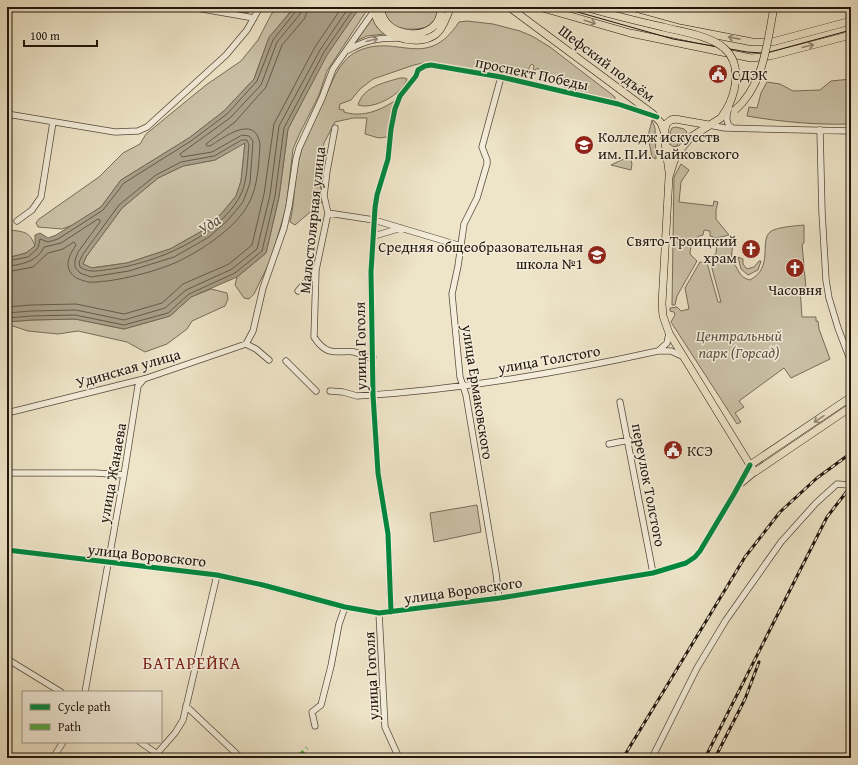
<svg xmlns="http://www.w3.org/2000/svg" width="858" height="765" font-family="'Gentium Book Plus',serif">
<rect width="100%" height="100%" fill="#eee4c7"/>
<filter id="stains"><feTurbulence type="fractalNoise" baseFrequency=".005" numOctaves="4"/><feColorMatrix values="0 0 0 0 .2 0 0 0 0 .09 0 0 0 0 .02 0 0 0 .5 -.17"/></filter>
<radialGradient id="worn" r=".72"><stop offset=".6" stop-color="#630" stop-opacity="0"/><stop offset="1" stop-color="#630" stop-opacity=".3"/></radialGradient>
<path fill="#cbc1a7" stroke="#766c5a" d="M211 7H255L251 11 246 13Z
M282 7H294L269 38 254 79 224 111 189 138 121 180 101 207 73 225 62 229 38 227 36 223 39 219 99 177 123 153 140 144 146 134 206 85 241 61 258 40 272 13Z
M360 7H369L327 71 319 95 299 135 293 149 286 208 271 259 254 294 249 299 244 298 235 285 237 277 266 253 279 197 288 129 327 54Z
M384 7H439C438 27 423 30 407 29 402 28 396 27 392 24 386 19 385 14 384 7Z
M373 17 377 27 384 34 367 36 356 41Z
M467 21 493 24 520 31 532 36 550 47 615 97V100L565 88 562 80 541 74 538 68 535 70 533 69 534 66 532 64 530 66 525 78 489 72V65L482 64 480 72 423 63 414 65 373 79 360 89 351 100 340 104 339 109 344 110V112C363 118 381 110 396 100L387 137 379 138 365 134 367 118H353L335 122 324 143 319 170 322 202 295 225 290 222C295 201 294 179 299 159 304 137 315 117 325 97 331 85 335 72 344 62 347 58 353 53 358 51 398 33 426 72 459 22Z
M400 78H405L407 79C402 95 373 110 358 105 363 87 383 83 400 78Z
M851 79V124C816 125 782 122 747 116L749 107 757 108 761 93 767 82 780 84 793 91 820 90 831 81Z
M652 120 655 128 656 159 652 157 648 136Z
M676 127 684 129 687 132 675 148 670 146V132L672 128Z
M245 142 241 181 236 196 222 213 204 230 170 249 127 263 91 268 83 264 86 257 122 208 158 178 183 166 215 160Z
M628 157H630L632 164 631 170 611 165Z
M681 164 689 170 681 182 679 202 713 206 714 201 718 202 716 210V219L729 235 716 238 710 236V231L704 230 703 235C692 237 691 244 690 254L697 261 677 296 675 305H672L674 177Z
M804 225V243L802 244 806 288H800L802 317H816V321H818L819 329 830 359 791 378 784 368 739 401 744 407 735 413 741 422 737 424 671 322 675 315 674 312 670 311V308L677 307 681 311 689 309 685 288 700 262 707 263 718 302H721L710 261 716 253 717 241 730 239 733 242 731 261C740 268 737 277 750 280 774 267 759 242 770 232 776 227 795 226 804 225Z
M11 230C25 232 30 232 35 246L26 253 7 258V233Z
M738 257 743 259V264L747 269 754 267 759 261H761L758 270 748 275 741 269Z
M211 289 227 293 228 299 225 306 192 321 187 329 167 344 145 352 127 342 78 331 58 334 28 331 13 326 7 328V322L32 320 75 319 124 329 170 316 191 297Z
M477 505 481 532 434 542 430 513Z"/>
<path fill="#a89e87" stroke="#726856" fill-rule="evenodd" d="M295 7H360L327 55 288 129 279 197 266 253 237 277 191 297 170 316 124 329 75 319 32 320 7 322V258L26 253 35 246V235L40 233 48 238 56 235 101 207 121 180 189 138 224 111 254 79 269 37ZM245 143 241 181 236 196 222 213 204 230 170 249 127 263 92 268 83 264 86 257 122 208 158 178 183 166 215 160Z"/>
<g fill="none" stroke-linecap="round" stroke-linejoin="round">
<path stroke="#645a4a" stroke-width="1" d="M242 140H247L249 145C247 161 248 183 239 198 216 238 155 263 112 269 101 270 90 274 80 267L79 262 83 254 119 205 156 175 181 162 214 156Z
M7 261 28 257 38 248 40 239 48 242 58 239 103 210 124 183 191 141 227 114 257 81 273 40 296 11 297 7
M7 266C22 265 38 261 44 247L61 243 98 219 100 220V222L78 252 75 260V267L80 273 91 277 129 271 174 257 209 237 228 220 243 202 250 183 253 141 249 136 242 135 212 152 182 157 180 154 230 118 261 85 277 42 300 14 302 7
M7 272 33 267 48 253 63 249 74 242 76 245C71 253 64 263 71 273 74 278 83 281 89 282 95 283 101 281 107 281 129 278 157 271 177 262 202 250 236 228 249 203 258 186 259 162 260 144 255 113 223 138 210 146H207L206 144 235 122 266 87 282 45 305 18 308 7
M7 307 31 305 76 304 124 314 162 303 183 284 229 264 252 245 264 194 274 124 315 47 342 7
M7 313 31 311 76 310 124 320 165 308 186 290 232 269 257 249 270 195 279 126 320 50 349 7
M7 318 31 316 75 315 124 325 168 313 189 294 235 273 262 251 275 196 284 128 324 52 355 7"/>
<g stroke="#544a3b" stroke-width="7">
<path id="minor" d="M191 7 254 18
M348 50C366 40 377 38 398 38
M729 108C726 115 725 125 733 128
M7 114 115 132 138 131 147 127 226 55 247 30 260 7
M709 125 725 128 851 131
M335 128 327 171 324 196 328 213 316 270 314 337C332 365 346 342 364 357H373
M820 130 822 212 826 280 829 298 838 328 851 362
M328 213 374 220 461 246
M17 221 32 210 41 197 53 122
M374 236 401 228
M298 291 316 270
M246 344 256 349 269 360
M658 351 667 343 669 333
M286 361 316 391
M330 391 343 392 357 396C458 390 559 373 658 351H671L682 356
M620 402 653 573
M7 413 144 379 246 344 253 331 263 288 284 228 289 206 296 159 299 148 322 98 333 69 376 8
M609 444 629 440
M7 473H95L124 475
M742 483 755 472
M7 550 217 575 263 585 345 607 379 613 500 598 653 573 686 563 695 557 700 551 734 494 750 465
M499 598 496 573 466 395 460 377 452 294 458 266 464 224 477 198 487 164V160L482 147 501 77
M391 612 388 534 378 473 373 395 371 272 375 208 377 195 388 159 391 129 395 109 400 96 416 76 418 70 425 66 431 65 501 77 561 91 618 104 654 116
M379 613 385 727 399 758
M7 659 61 692
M85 692 124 475 138 386 144 379
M186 706 241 758
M315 726 312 712 321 705 331 666 339 624 345 607
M140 742 163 758
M53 758 63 742
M153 758 175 733 183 720 217 575
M297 758 298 757
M652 758 697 668 726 620 781 542 816 503 837 484 849 485 851 487"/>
</g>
<g stroke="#20160c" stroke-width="8">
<path id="major" d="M375 7C372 36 417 49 436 34 444 28 446 16 451 7
M381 7C380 40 442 45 441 7
M509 7 653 114 661 123 664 131
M539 7 630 33 751 58 770 56 851 35
M604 7 680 28 752 42H772L851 21
M667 147 673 151 681 149 691 137 721 118 729 105
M681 149 674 161 669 177 662 304 663 316 669 333 750 465 755 472 851 407
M669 172 664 135 666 124 671 120 675 119 709 125
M750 465 851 397"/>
</g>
<use href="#minor" stroke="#f4eddb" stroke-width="5.5"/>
<use href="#major" stroke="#eee4c7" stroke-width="7"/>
<path stroke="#20160c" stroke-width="1" d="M560 7 673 39 747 52 761 53 770 52 851 30"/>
<g stroke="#20160c" stroke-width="3">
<path id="rail" d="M623 758 745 557 780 512 817 478 851 453
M705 758 827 517 851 486
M715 758 745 699 759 662"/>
</g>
<use href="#rail" stroke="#f4eddb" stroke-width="1.5" stroke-dasharray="4.5" stroke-linecap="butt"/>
<g stroke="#20160c" stroke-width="8" stroke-linecap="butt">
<path id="major-bridge" d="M585 7C611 15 637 21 663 27 682 32 708 35 724 48 741 63 737 87 729 105
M735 110C764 85 767 43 774 7"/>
</g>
<use href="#major-bridge" stroke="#eee4c7" stroke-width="7"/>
<path stroke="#52a941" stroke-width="4" stroke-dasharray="8 4" stroke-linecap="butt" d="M298 757 307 748"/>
<g stroke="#f4eddb" stroke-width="8">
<path id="cycleway" d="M7 550 217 575 263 585 345 607 379 613 500 598 653 573 686 563 695 557 700 551 734 494 750 465
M391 612 388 534 378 473 373 395 371 272 375 208 377 195 388 159 391 129 395 109 400 96 416 76 418 70 425 66 431 65 501 77 561 91 618 104 657 117"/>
</g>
<use href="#cycleway" stroke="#00873e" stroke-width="5"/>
</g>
<defs><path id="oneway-shaft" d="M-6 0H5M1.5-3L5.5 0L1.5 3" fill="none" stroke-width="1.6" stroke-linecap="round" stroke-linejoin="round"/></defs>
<g stroke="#918773">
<use href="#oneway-shaft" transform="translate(590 22) rotate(17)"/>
<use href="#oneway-shaft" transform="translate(734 38) rotate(-169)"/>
<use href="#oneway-shaft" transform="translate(808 46) rotate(-14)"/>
<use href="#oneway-shaft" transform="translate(819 419) rotate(146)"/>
</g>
<use stroke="#958c7e" href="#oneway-shaft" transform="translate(372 40) rotate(-14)"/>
<defs>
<g id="civic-disc" transform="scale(1)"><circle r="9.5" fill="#8f2418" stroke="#f4eddb"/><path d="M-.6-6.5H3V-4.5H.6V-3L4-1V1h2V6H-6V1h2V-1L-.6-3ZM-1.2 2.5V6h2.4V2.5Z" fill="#fff"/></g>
<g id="university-disc" transform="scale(1)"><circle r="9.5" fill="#8f2418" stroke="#f4eddb"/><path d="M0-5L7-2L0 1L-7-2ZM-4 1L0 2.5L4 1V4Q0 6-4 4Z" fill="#fff"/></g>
<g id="church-disc" transform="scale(1)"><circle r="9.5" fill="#8f2418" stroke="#f4eddb"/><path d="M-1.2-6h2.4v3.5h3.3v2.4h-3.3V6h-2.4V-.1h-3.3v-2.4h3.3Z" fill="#fff"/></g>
<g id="school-disc" transform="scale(1)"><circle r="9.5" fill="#8f2418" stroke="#f4eddb"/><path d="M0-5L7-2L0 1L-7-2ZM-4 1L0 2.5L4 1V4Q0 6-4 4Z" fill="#fff"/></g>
</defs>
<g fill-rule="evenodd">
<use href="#civic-disc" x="718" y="74"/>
<use href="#university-disc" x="584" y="145"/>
<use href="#church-disc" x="751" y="249"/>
<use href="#school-disc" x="597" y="255"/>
<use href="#church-disc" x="795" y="268"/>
<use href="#civic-disc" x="673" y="450"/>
</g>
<g text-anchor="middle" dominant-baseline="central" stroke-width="3" stroke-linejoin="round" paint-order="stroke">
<g font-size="15" fill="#20160c" stroke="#f4eddb">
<text transform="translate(607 63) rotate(37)">Шефский подъём</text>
<text transform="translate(532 73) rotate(12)">проспект Победы</text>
<text transform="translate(312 220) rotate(-84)">Малостолярная улица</text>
<text transform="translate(360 346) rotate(-91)">улица Гоголя</text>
<text transform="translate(549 359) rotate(-10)">улица Толстого</text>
<text transform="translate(128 368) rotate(-16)">Удинская улица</text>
<text transform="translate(478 392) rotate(81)">улица Ермаковского</text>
<text transform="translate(112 473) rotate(-80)">улица Жанаева</text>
<text transform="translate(649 485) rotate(79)">переулок Толстого</text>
<text transform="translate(147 555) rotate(6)">улица Воровского</text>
<text transform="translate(463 590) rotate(-8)">улица Воровского</text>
<text transform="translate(371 676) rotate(-93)">улица Гоголя</text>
</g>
<g font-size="15" fill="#20160c" stroke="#f4eddb" text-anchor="start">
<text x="732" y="74">СДЭК</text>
<text x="598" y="136">Колледж искусств<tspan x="598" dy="17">им. П.И. Чайковского</tspan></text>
<text x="737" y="240" text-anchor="end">Свято-Троицкий<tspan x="737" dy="17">храм</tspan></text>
<text x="583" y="246" text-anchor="end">Средняя общеобразовательная<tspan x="583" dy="17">школа №1</tspan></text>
<text x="795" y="289" text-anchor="middle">Часовня</text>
<text x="687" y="450">КСЭ</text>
</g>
<g font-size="15" font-style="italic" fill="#5c5242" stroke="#f4eddb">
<text x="739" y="335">Центральный<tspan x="739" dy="17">парк (Горсад)</tspan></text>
</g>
<g font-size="16" font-style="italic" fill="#564c3d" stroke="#f4eddb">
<text transform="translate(209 224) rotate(-34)">Уда</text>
</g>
<g font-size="17" letter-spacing="1" fill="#7a1f14" stroke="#f4eddb">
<text x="192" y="662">БАТАРЕЙКА</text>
</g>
</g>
<rect width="858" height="765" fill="none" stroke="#eee4c7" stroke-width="24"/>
<rect x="8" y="8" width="842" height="749" fill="none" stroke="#20160c" stroke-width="2"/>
<rect x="12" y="12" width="834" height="741" fill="none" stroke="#20160c"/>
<rect x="22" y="691" width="140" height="52" fill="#f4eddb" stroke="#9f9788"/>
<rect x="30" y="704" width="20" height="6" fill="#00873e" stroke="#9f9788"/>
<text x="58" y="711" font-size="12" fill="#20160c">Cycle path</text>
<rect x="30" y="724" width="20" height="6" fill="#52a941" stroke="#9f9788"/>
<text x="58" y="731" font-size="12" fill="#20160c">Path</text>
<path d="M24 40v6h73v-6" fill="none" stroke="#20160c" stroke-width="2"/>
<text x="30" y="40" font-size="12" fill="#20160c" stroke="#f4eddb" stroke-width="3" paint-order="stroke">100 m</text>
<rect width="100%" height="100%" filter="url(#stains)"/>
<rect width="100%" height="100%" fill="url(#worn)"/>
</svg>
